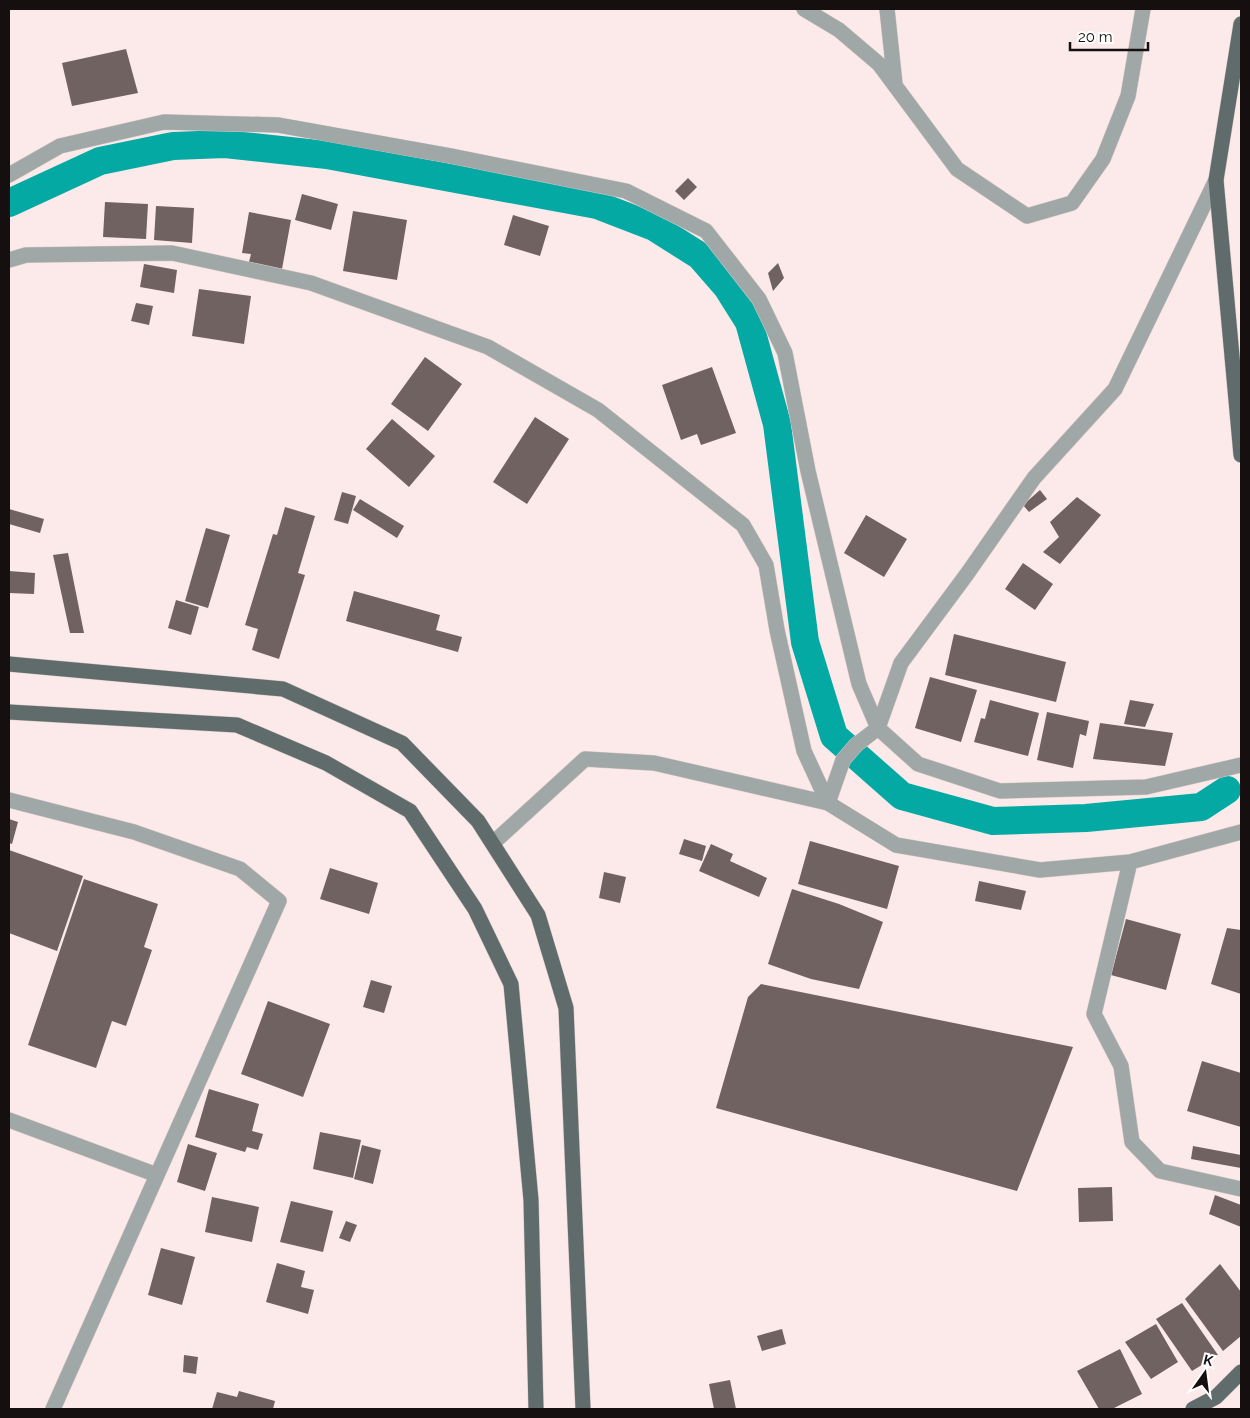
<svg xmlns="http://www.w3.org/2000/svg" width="1250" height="1418" font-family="Raleway,sans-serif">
<rect width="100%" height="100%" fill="#fbeae9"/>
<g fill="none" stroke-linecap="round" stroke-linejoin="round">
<path stroke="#05a9a4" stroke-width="28" d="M9 203 100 161 173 146 225 144 327 155 597 205 654 227 700 256 727 287 749 322 777 424 805 642 834 736 902 796 993 821 1086 818 1201 807 1227 790"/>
</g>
<path fill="#706261" d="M126 49 138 93 72 106 62 63Z
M688 178 697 187 684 200 675 191Z
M302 194 338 204 331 230 295 220Z
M105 202 148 204 146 239 103 237Z
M156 206 194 208 192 243 154 240Z
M353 211 407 220 397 280 343 271Z
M249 212 291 220 282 269 249 262 251 254 242 253Z
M513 215 549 226 540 256 504 245Z
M778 263 784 278 773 291 768 273Z
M144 264 177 270 174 293 140 287Z
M199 289 251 296 244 344 192 336Z
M136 303 153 306 149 325 131 321Z
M425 357 462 384 428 431 391 404Z
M712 367 736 433 701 445 697 434 681 440 662 385Z
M535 417 569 439 527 504 493 482Z
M392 419 435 456 409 487 366 449Z
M1040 490 1047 499 1029 512 1023 505Z
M342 492 356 496 348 524 334 520Z
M1077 497 1101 515 1060 564 1043 552 1059 537 1050 522Z
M360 499 404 526 397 538 353 510Z
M285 507 315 516 298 573 305 575 279 659 252 650 258 629 245 625 273 534 277 535Z
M9 509 44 519 40 533 9 524Z
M866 515 907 539 884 577 844 553Z
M206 528 230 535 208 608 185 601Z
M68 553 84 633H70L53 555Z
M1023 563 1053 584 1035 610 1005 589Z
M9 571 35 573 34 594 9 593Z
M354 591 440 615 436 630 462 637 458 652 346 621Z
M176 600 199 607 191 635 168 628Z
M954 634 1066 662 1056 702 945 675Z
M930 677 977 690 961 742 915 728Z
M990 700 1039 713 1028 756 974 742 981 718 985 719Z
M1130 700 1154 704 1145 727 1124 724Z
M1047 712 1089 721 1086 736 1080 734 1073 768 1037 760Z
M1100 723 1173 733 1165 766 1093 759Z
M9 819 18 822 12 844 9 843Z
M684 839 706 846 702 861 679 854Z
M810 841 899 866 887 909 798 884Z
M711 844 733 854 730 861 767 878 759 897 699 871Z
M9 850 83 876 57 951 9 933Z
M330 868 378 883 369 914 320 899Z
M604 872 626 877 620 903 599 898Z
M84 879 158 904 144 947 152 950 126 1026 112 1021 96 1068 28 1045Z
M979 881 1026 891 1021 910 975 901Z
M792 889 839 904 883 922 859 989 811 979 768 964Z
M1126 919 1181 934 1166 990 1111 975Z
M1227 928 1241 930V994L1211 984Z
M371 980 392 986 384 1013 363 1007Z
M761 984 1073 1047 1017 1191 716 1108 748 997Z
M268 1001 330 1024 303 1097 241 1074Z
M1202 1061 1241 1073V1127L1187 1111Z
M209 1089 259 1104 252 1131 263 1134 258 1150 247 1147 245 1152 195 1137Z
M320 1132 361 1140 353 1178 313 1169Z
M188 1144 217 1153 205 1191 177 1182Z
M362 1145 381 1150 373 1184 354 1179Z
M1193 1146 1241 1155V1168L1191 1159Z
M1112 1187 1113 1221 1079 1222 1078 1188Z
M1215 1195 1241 1205V1227L1209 1214Z
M212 1197 259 1207 252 1242 205 1232Z
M291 1201 333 1211 323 1252 280 1242Z
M346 1221 357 1225 350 1242 339 1238Z
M161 1248 195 1257 182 1305 148 1295Z
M277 1263 305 1271 301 1287 314 1290 308 1314 266 1302Z
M1220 1264 1241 1292V1336L1223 1351 1185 1299Z
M1182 1303 1218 1355 1192 1371 1156 1319Z
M1156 1324 1178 1362 1151 1379 1125 1342Z
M782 1329 786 1344 762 1351 757 1336Z
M1120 1349 1142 1394 1112 1409H1099L1077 1371Z
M184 1355 198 1357 196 1374 183 1372Z
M730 1380 736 1409H714L709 1384Z
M239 1391 275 1401 273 1409H212L217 1392 237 1397Z"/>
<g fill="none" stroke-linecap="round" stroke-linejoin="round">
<g stroke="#d6c7c6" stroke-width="16">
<path id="minor" d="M804 9 839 30 879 64 957 169 1027 216 1072 203 1103 159 1128 96 1143 9
M887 9 895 84
M9 175 60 146 164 122 278 125 451 156 626 191 706 231 759 299 785 353 808 471 859 684 878 728 918 764 1000 791 1146 787 1241 765
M9 260 26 255 172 253 311 283 488 347 598 410 743 525 766 565 777 630 804 751 828 803 896 845 1040 870 1130 862 1241 832
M9 800 134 832 240 869 279 901 53 1409
M493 843 585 759 654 763 828 803 843 760 856 745 878 728 901 663 967 574 1034 478 1115 389 1216 180
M1130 862 1094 1014 1121 1066 1132 1142 1160 1171 1241 1189
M9 1120 157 1175"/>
</g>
<g stroke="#d6c7c6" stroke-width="16">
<path id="major" d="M1241 24 1216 180 1241 455
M9 664 283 689 402 743 478 821 538 915 566 1008 583 1409
M9 712 237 725 326 763 410 811 475 909 511 984 531 1200 536 1409
M1193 1409 1216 1397 1241 1372"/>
</g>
<use href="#minor" stroke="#a0a7a7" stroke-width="15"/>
<use href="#major" stroke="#5f6c6b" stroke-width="15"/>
</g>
<rect width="1250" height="1418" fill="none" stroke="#15100f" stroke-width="20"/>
<g transform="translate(1205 1373) rotate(14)" stroke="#ffffff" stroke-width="4" paint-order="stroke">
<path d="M0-4L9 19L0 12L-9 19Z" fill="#15100f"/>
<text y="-8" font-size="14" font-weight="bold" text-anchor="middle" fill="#15100f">K</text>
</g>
<path d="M1070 42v8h78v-8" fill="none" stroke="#15100f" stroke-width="2.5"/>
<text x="1078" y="42" font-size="15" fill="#15100f" stroke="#ffffff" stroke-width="4" paint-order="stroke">20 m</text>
</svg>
